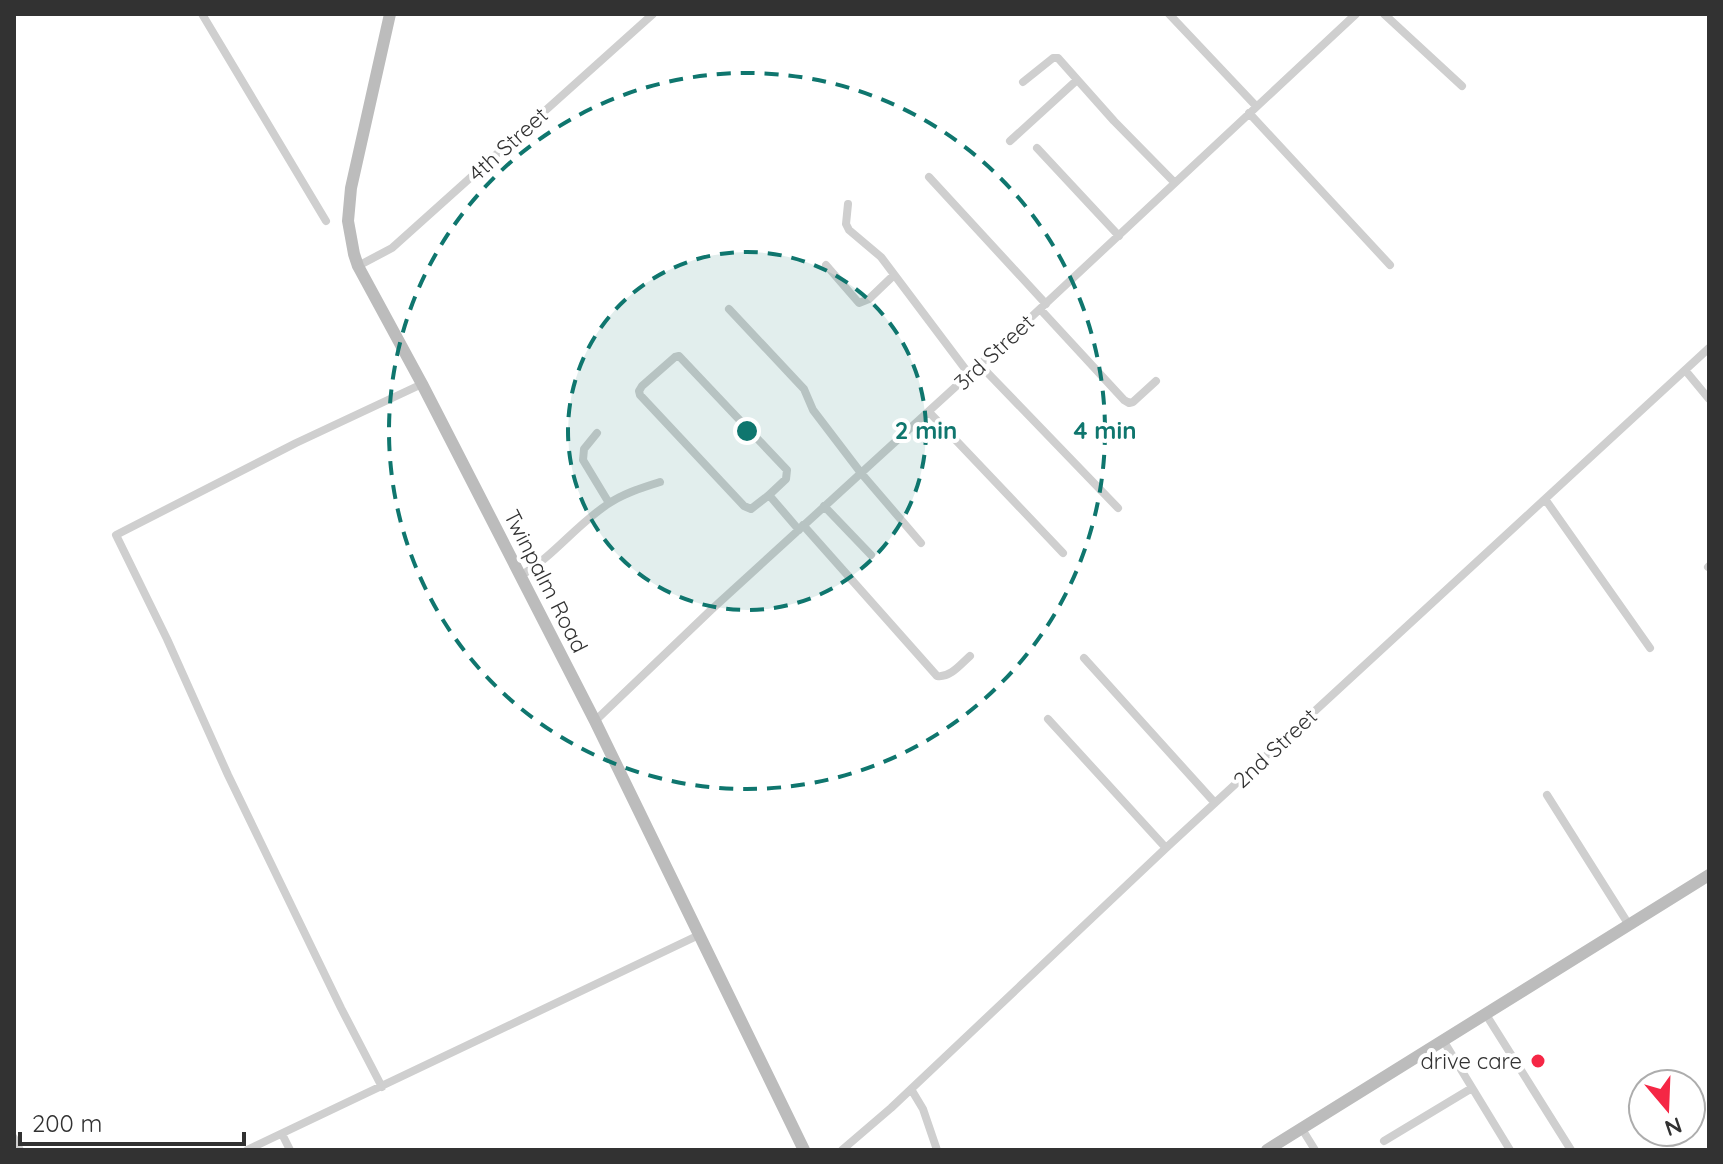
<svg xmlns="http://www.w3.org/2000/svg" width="1723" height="1164" font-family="Quicksand,sans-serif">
<rect width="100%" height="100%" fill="#fff"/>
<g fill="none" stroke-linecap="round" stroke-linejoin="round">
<path stroke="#cfcfcf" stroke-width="8" d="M202 14 326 221
M1169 14 1256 106
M1384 14 1462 86
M1023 82 1053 58H1058L1114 121 1175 183
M1249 113 1390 265
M1010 141 1077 80
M1037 148 1119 236
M929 177 1046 304
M848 204 846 224 849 230 881 257 969 374
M826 265 859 303 869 299 894 275
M358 266 392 248 653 14
M729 309 804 389 813 410 861 473 921 543
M1040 309 1124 400 1129 403 1133 402 1156 381
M679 356 787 470 786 479 769 495 751 509 744 506 640 395 639 391 642 386 675 357Z
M980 365 1118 508
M1685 370 1709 399
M929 412 1063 553
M597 433 584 449 583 460 609 503
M769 495 799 530
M1545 499 1650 648
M824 506 871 555
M803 525 937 676C950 678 960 665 970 656
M1708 567 1709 566
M520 576C553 557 576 525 608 504 624 493 642 488 660 482
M1084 658 1215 803
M1048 719 1166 848
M595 721 711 610 998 348 1356 14
M1547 795 1629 925
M1485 1013 1571 1150
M1443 1040 1510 1150
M382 1087 341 1008 228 775 167 639 116 535 296 443 422 384
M911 1089 923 1109 937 1150
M1302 1129 1315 1150
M282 1134 290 1150
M14 1138 20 1150
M1384 1141 1472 1088
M247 1150 699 935
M842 1150 891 1108 1166 848 1709 348"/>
<path stroke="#bcbcbc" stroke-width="12" d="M390 14 351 188 348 221 354 254 358 266 422 384 595 721 804 1150
M1267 1150 1709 875"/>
</g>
<circle cx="747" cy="431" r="179" fill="#0f766e" fill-opacity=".12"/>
<g fill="none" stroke="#0f766e" stroke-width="4" stroke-dasharray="14 10">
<circle cx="747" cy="431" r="179"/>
<circle cx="747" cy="431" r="358"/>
</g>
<circle fill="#f52745" stroke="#fff" stroke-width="3" cx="1538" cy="1061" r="8"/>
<g text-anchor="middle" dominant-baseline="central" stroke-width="8" stroke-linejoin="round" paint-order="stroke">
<g font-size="22" fill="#323232" stroke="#fff">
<text transform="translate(508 144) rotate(-42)">4th Street</text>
<text transform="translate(994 352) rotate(-43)">3rd Street</text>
<text transform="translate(546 581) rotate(63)">Twinpalm Road</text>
<text transform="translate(1275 748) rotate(-43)">2nd Street</text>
</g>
<g font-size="22" fill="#323232" stroke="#fff" text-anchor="end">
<text x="1522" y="1061">drive care</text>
</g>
</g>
<circle cx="747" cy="431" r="12" fill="#0f766e" stroke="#fff" stroke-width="4"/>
<g font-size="24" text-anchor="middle" font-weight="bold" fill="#0f766e" stroke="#fff" stroke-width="8" stroke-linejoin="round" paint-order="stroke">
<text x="926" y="439">2 min</text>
<text x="1105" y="439">4 min</text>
</g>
<rect width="1723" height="1164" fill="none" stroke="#323232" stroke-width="32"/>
<g transform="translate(1667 1108) rotate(161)"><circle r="38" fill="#ffffff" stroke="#adadad" stroke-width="2"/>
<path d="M0-6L14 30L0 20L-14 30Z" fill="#f52745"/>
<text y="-12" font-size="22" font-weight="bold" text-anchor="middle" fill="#323232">N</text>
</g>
<path d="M20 1132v12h224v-12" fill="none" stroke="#323232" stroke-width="4"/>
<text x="32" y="1132" font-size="24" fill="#323232" stroke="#ffffff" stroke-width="6" paint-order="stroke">200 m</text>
</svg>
